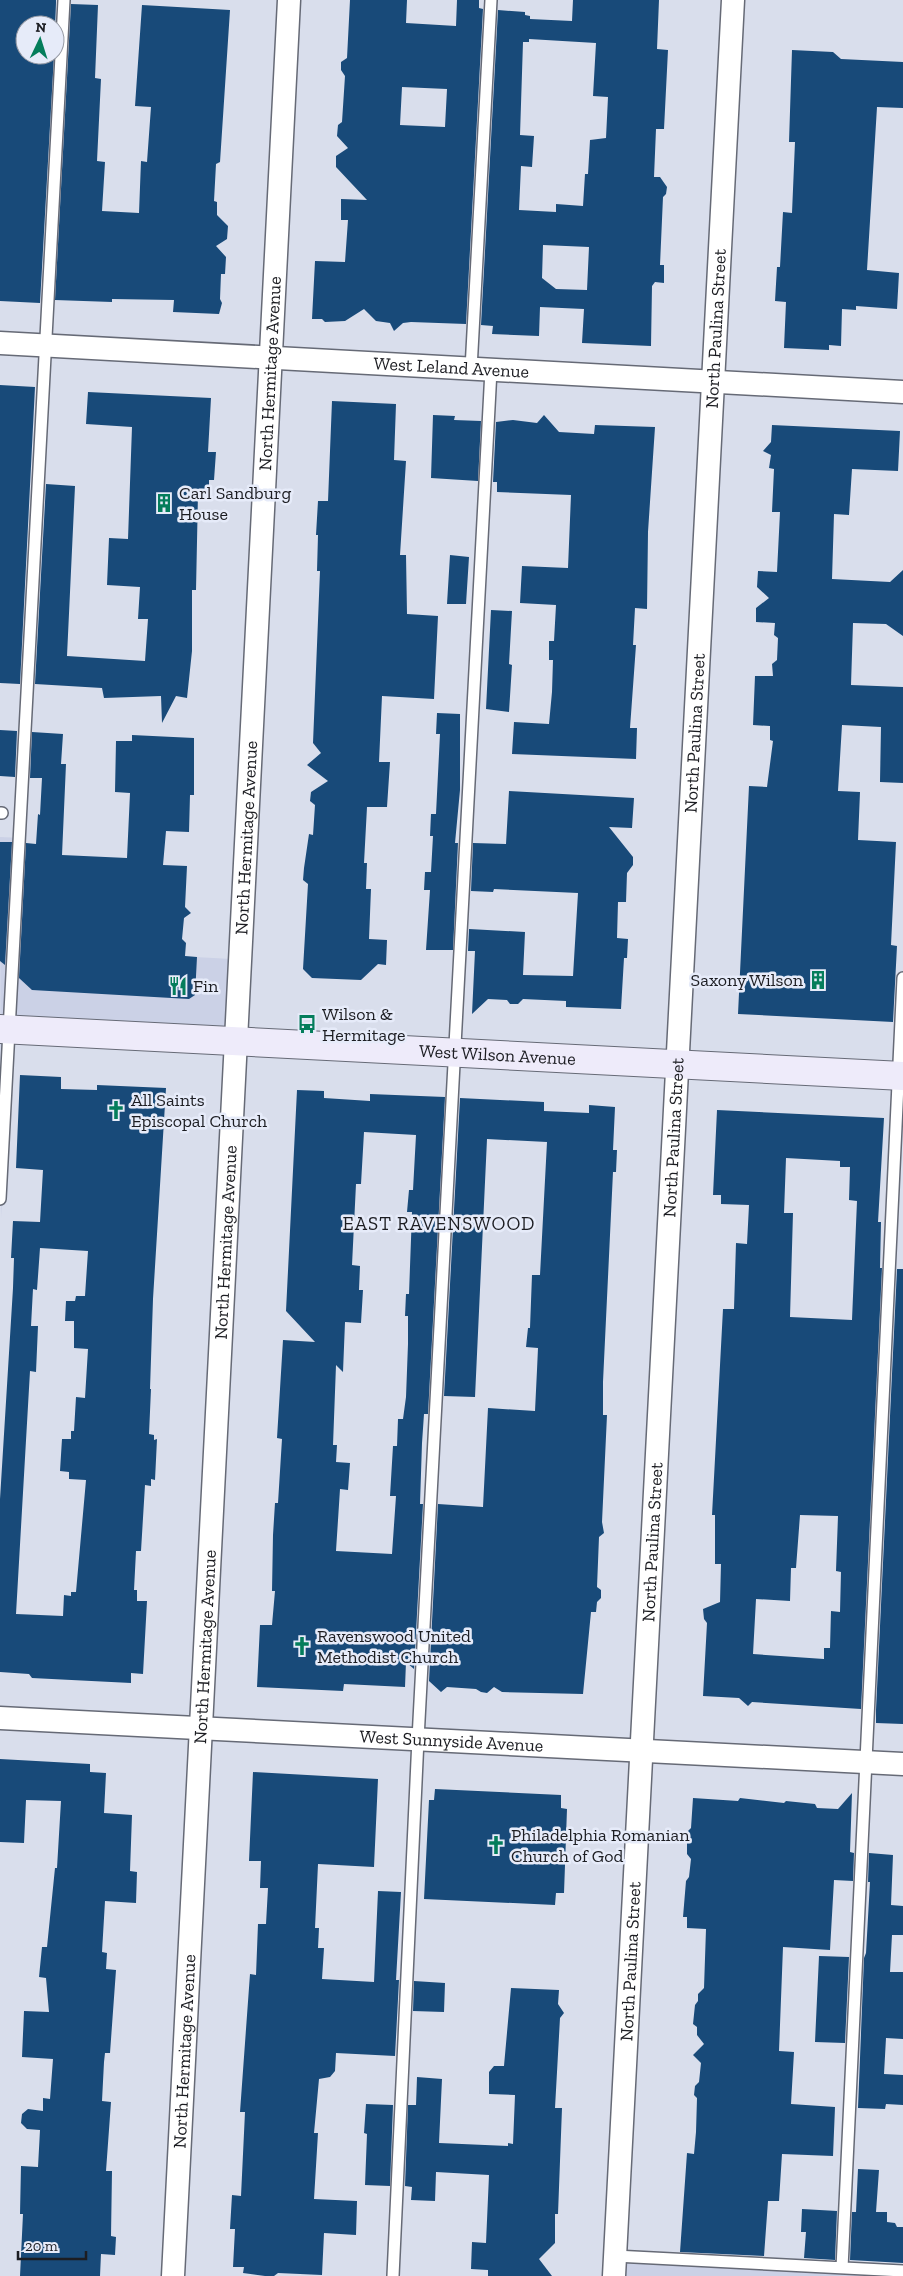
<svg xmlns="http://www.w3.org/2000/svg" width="903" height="2276" font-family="'Zilla Slab',serif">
<rect width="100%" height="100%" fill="#d9deec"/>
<path fill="#cbd1e6" d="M0 837 23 838 17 947 231 959 227 1038 11 1027 1 1218Z
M618 2259 903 2276H617Z"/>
<path fill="#184a79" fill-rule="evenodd" d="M0 0H56V3L55 28V25H25V55H54L40 303 0 301Z
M350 0H407L406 23 456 26 457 0H479V8L483 9 466 324 411 322 403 323 394 331 390 323 376 321 364 309 345 321 325 322 322 319H312L315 261 345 262 348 220H341V199L367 200 336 167V156L348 148 337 136 338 125 342 122 345 76 341 70V62L347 58ZM402 87 447 89 445 127 400 125Z
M573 0H659L657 49 668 50 664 129H656L654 177H660L667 187 666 194 663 197 660 265H664V283L655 282 652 286 651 346 582 343 584 309 540 307 539 336 492 334 493 326 481 325 498 10 525 12V15L530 16V19L572 21ZM529 39 596 43 593 96 608 97 606 138 590 140 588 174H585L583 206 556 204V212L519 210 521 166 532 167 534 136 520 135 523 42H529ZM543 245 589 247 587 290 556 289 542 278Z
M71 4 98 5 95 78 101 79 97 161 105 162 102 211 139 213 141 161 147 162 151 107 135 106 142 5 230 10 220 162 216 164 214 201 217 202V215L228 226 227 239 216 246 226 257 225 274H221L220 299 222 303 219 314 173 312 174 300 112 299V302L55 300Z
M792 50 833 52 841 59 903 62V108L877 107 867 270 899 273 897 309 856 306V310L842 309 841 346 829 345V350L784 348 786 302 775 301 777 267H780L783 212 792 213 795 142H789Z
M0 385 35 387 20 684 0 683Z
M88 392 211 398 208 452H216L214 480H209V487L198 493 196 590H192V651L187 698 176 696 162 723 161 696 104 698 102 688 35 684 46 484 75 486 67 656 145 661 148 619H138L140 587 107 585 109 538 128 539 132 427 86 424Z
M332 401 396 404 394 460 406 461 400 555H406L407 614 438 616 434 699 382 696 379 762H390L387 807H367L364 863H367L366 889H371L369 939 387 940 386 965 378 964 361 980 312 978 303 969 308 884 303 880 304 868 309 834 313 835 315 805 310 801 311 792 328 781 307 765 321 753 313 743 320 571H317L318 535H316L318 501H328Z
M433 415 455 416 454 420 481 421 478 481 431 478Z
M544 415 559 432 594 434 595 425 655 427 648 532 647 609 635 608 633 645H636L630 728H637L636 759 512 754 514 722 549 724 552 692 553 660H549V641H554L556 605 520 603 522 566 568 568 571 495 497 492V482H493L496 422 513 420 537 423Z
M772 425 900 431 898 471 852 469 849 515 834 514 832 579 890 582 903 570V636L886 624 853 623 851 685 903 687V783L880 782 881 727 842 725 838 791 860 792 858 840 896 842 891 945 897 946 893 1022 738 1014 749 786 767 787 773 741 770 740V726L753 725 755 676H773L772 664 777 660 778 638 774 635 775 623 756 622V608L769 598 757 587 758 571 777 572 780 512H772L774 469 769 468 771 455 763 451 771 442Z
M450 555 469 557 466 604H447Z
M491 610 512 611 509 664 512 665 509 712 486 709Z
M437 713 460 714V790L455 843H458L453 950H426L430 890H424L425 872H431L433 836H430L431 814H436L440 734H436Z
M0 730 17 731 15 777 0 776Z
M32 732 63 734 61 764H66L62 855 127 858 130 793 115 792 116 741H132V735L194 738V795H190L189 832 166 831 163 865 187 866 185 907 191 913 184 918 182 939 186 943 185 956 197 957 195 995 189 999 32 990 19 978 26 843 36 844 38 814 40 815 42 778H30Z
M509 791 634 798 632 828 609 827 633 857V865L627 873 626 902H618L617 938 628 939 627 958H624L621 1009 566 1007V1001L523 999 518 1004H510L507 1000 488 999 472 1014 475 951H468L469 929 525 932 523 975 573 976 578 893 494 889 493 892 471 891 473 843 506 844Z
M0 842H12L5 965 0 961Z
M20 1075 61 1077V1089L97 1090V1085L166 1088 153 1299 150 1389H151L149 1434 154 1435V1440L157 1439 155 1480 151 1479V1486L145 1485 141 1551H136L134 1590H137V1601H147L143 1674 131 1673V1683L32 1678 29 1674 0 1672V1499L13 1288 14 1258H11L13 1221 40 1222 43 1170 16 1168ZM40 1248 88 1251 85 1296H76L75 1301H66L65 1321H74V1348L88 1349 85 1398 76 1397 74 1431H71V1439H62L60 1471 69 1472V1479L86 1480 76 1592H71V1596L64 1595 63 1616 16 1614 30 1371 36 1372 38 1326H31L33 1289 37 1290Z
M297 1090 324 1091V1098L370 1101V1094L445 1097 428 1414H424L422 1443 420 1504H423L414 1669 406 1662 405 1687 344 1684 343 1691 257 1687 260 1625H272L275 1591H272L273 1535 275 1503H278L282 1439 277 1438 283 1340 315 1342 286 1311ZM364 1132 416 1135 413 1190H409L407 1212H412L409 1294H406L405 1316H408V1344L406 1397 403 1419H398L397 1446H393L390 1496H396L392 1554 336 1551 340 1489 348 1490 350 1463 336 1462 337 1445H333L336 1365 343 1372 345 1322 361 1323 363 1290H359L360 1266 352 1265 356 1184H361Z
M460 1098 544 1102V1111L589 1113V1105L615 1107 613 1150H617L616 1172H613L603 1382V1415H607L602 1522 604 1533 599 1537 597 1587 601 1590V1598L597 1602 596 1612H591L583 1694 502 1692 494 1687 487 1693 481 1692 476 1689 447 1687 441 1692 429 1681 438 1504 483 1507 488 1408 535 1411 537 1370 538 1348 526 1347 528 1328H530L532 1275H540L547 1142 487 1139 475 1397 444 1396Z
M717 1110 884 1118 878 1222H881L880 1268H882L861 1709 752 1702 748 1706 739 1698 703 1696 707 1623 704 1619 703 1609 720 1602 721 1564H715V1515H712L723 1309H734L736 1243 747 1244 749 1205 721 1204V1195H713ZM786 1158 840 1161V1167H850L849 1200 857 1201 852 1320 790 1317 793 1213H784ZM800 1515 838 1516 836 1571 841 1572 840 1612 831 1611 830 1648H824V1659L753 1654 756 1599 790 1601 791 1568H796Z
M897 1269H903V1724L876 1723V1710Z
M0 1759 90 1764V1772L106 1773 104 1813 132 1815 130 1871 137 1872 136 1903 105 1901 102 1952 107 1953 106 1969 116 1970 110 2053H105L104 2062 102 2101 111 2102 106 2171H112L111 2236 116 2237 115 2255 101 2254 100 2276H20L23 2214H20L21 2166 38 2167 40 2130 27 2129 21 2123 22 2114 28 2109 43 2111V2098L50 2099 53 2059 22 2057 24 2011 49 2012 46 1978 39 1977 42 1947H47L55 1868H57L61 1801 26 1800 24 1843 0 1842Z
M253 1772 378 1779 374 1867 318 1864 315 1928H319L318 1948H324L322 1979 374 1982 378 1891 401 1892 396 1980H399L395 2056 336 2053 335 2071 330 2077 319 2079 314 2133H318L314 2199 357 2201 356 2235 324 2233 322 2275 278 2273 274 2276H265L243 2273 244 2267H233L235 2229H230L232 2195 241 2196 245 2112H240L250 1974 256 1975 258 1924H266L268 1888H260L261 1861H249Z
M435 1789 561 1795V1808L567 1809 564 1893H556L555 1905 424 1899 429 1800H434Z
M852 1793 850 1852 854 1853 853 1881 834 1880 830 1950 783 1947 779 2051 794 2052 791 2104 835 2107 833 2156 782 2154 779 2201H768L764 2256 680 2252 687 2153 694 2154 696 2132 697 2098 694 2095 695 2086 699 2082 701 2063 693 2055 704 2044 697 2035V2027L693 2024 695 2005 698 2001V1994L704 1988 706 1929 687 1928V1917H683L686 1881 689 1877 691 1859 687 1854V1832L691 1828 693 1798 738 1801 740 1798 784 1803 786 1801 815 1804 817 1808 838 1809Z
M869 1853 893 1855 891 1905 903 1906V1935H892L890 1972H903V2039L886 2038 884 2074 903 2075V2105L886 2104 885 2109 858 2108 864 1958 866 1953 870 1882H868Z
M819 1956 849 1957 845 2043 815 2042Z
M414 1981 445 1983 444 2012 413 2011Z
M511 1988 559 1990 558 2004 564 2013 560 2018 555 2108H562L558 2214H555V2243L539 2259 552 2276H488V2270L471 2269 472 2242 486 2243 489 2175 436 2172 435 2201 411 2200 412 2187 405 2186 408 2105H416L417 2077 442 2079 439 2143 508 2146V2143L513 2144 515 2095 489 2094V2072L494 2066H504Z
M366 2104 393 2105 390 2186 365 2185 367 2134 364 2133Z
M858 2169 879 2170 876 2212H887V2222L895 2223 897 2227H903V2263L850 2260 852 2212H856Z
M802 2209 837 2211 835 2260 804 2258 806 2232H801Z"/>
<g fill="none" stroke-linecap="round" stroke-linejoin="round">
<g stroke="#666a76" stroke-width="14">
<path id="lane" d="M471 369 491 0
M0 813H2
M0 1199 64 0
M615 2256 903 2271
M842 2268 903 978
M393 2276 418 1739 491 370"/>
</g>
<g stroke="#666a76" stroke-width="25">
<g id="street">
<path id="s1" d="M0 343 903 392"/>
<path id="s2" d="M0 1718 903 1764"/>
<path id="s3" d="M173 2276 289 0"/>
<path id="s4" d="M614 2276 733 0"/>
</g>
</g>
<g stroke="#666a76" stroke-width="30">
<g id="secondary">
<path id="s5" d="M0 1029 903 1076"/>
</g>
</g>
<use href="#lane" stroke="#fff" stroke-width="11"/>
<use href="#street" stroke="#fff" stroke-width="22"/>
<use href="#secondary" stroke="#eeebfa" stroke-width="28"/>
</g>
<defs>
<g id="building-bare" transform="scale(1.5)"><path d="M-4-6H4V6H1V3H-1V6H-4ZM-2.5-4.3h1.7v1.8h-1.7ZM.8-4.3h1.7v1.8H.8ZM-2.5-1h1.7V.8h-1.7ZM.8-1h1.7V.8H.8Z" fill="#047d5b" stroke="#e6ebf9" stroke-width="2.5" paint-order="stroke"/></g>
<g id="restaurant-bare" transform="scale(1.5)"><path d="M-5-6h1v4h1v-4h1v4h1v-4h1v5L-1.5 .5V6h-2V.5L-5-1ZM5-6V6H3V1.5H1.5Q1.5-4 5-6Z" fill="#047d5b" stroke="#e6ebf9" stroke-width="2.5" paint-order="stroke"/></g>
<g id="bus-bare" transform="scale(1.5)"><path d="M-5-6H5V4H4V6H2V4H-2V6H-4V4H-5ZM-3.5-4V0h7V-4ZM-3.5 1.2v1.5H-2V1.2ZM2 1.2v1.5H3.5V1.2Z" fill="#047d5b" stroke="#e6ebf9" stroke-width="2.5" paint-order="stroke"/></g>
<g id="church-bare" transform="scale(1.5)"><path d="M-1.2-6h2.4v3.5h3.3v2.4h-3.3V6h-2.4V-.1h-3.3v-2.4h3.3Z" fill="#047d5b" stroke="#e6ebf9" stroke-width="2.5" paint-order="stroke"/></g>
</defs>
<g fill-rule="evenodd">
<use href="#building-bare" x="164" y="503"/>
<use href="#building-bare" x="818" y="980"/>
<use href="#restaurant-bare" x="178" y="986"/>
<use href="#bus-bare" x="307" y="1024"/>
<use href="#church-bare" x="116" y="1110"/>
<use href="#church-bare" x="302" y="1646"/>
<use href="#church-bare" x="496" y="1845"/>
</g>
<g text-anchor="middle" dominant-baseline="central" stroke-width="5" stroke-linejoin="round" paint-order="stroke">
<g font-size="18" fill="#1c1d22" stroke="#e6ebf9">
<text stroke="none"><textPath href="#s4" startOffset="1950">North Paulina Street</textPath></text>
<text stroke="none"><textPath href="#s1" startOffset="452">West Leland Avenue</textPath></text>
<text stroke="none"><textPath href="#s3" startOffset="1905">North Hermitage Avenue</textPath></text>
<text stroke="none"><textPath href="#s4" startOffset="1545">North Paulina Street</textPath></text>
<text stroke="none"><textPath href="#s3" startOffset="1440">North Hermitage Avenue</textPath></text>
<text stroke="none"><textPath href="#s5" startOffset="498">West Wilson Avenue</textPath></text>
<text stroke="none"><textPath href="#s4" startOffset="1140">North Paulina Street</textPath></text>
<text stroke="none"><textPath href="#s3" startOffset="1035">North Hermitage Avenue</textPath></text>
<text stroke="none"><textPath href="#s4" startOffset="735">North Paulina Street</textPath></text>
<text stroke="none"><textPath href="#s3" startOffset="630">North Hermitage Avenue</textPath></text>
<text stroke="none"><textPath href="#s2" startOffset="452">West Sunnyside Avenue</textPath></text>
<text stroke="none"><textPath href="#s4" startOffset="315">North Paulina Street</textPath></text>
<text stroke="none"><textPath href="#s3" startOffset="225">North Hermitage Avenue</textPath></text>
</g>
<g font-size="18" fill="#1c1d22" stroke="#e6ebf9" text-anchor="start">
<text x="179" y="493">Carl Sandburg<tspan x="179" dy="21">House</tspan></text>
<text x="803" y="980" text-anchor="end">Saxony Wilson</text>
<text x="193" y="986">Fin</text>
<text x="322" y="1014">Wilson &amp;<tspan x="322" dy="21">Hermitage</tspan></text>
<text x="131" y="1100">All Saints<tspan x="131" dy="21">Episcopal Church</tspan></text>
<text x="317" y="1636">Ravenswood United<tspan x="317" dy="21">Methodist Church</tspan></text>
<text x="511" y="1835">Philadelphia Romanian<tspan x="511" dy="21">Church of God</tspan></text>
</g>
<g font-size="19" letter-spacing="1" fill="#1c1d22" stroke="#e6ebf9">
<text x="439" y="1223">EAST RAVENSWOOD</text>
</g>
</g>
<g transform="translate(40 40) rotate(4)"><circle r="24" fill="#e6ebf9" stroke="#9599a3"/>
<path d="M0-4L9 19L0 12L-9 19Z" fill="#047d5b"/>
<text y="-8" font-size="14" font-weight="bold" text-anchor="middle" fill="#1c1d22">N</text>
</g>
<path d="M18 2251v8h68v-8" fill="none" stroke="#1c1d22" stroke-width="2.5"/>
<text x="25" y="2251" font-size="15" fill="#1c1d22" stroke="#e6ebf9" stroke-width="4" paint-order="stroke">20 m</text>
</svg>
